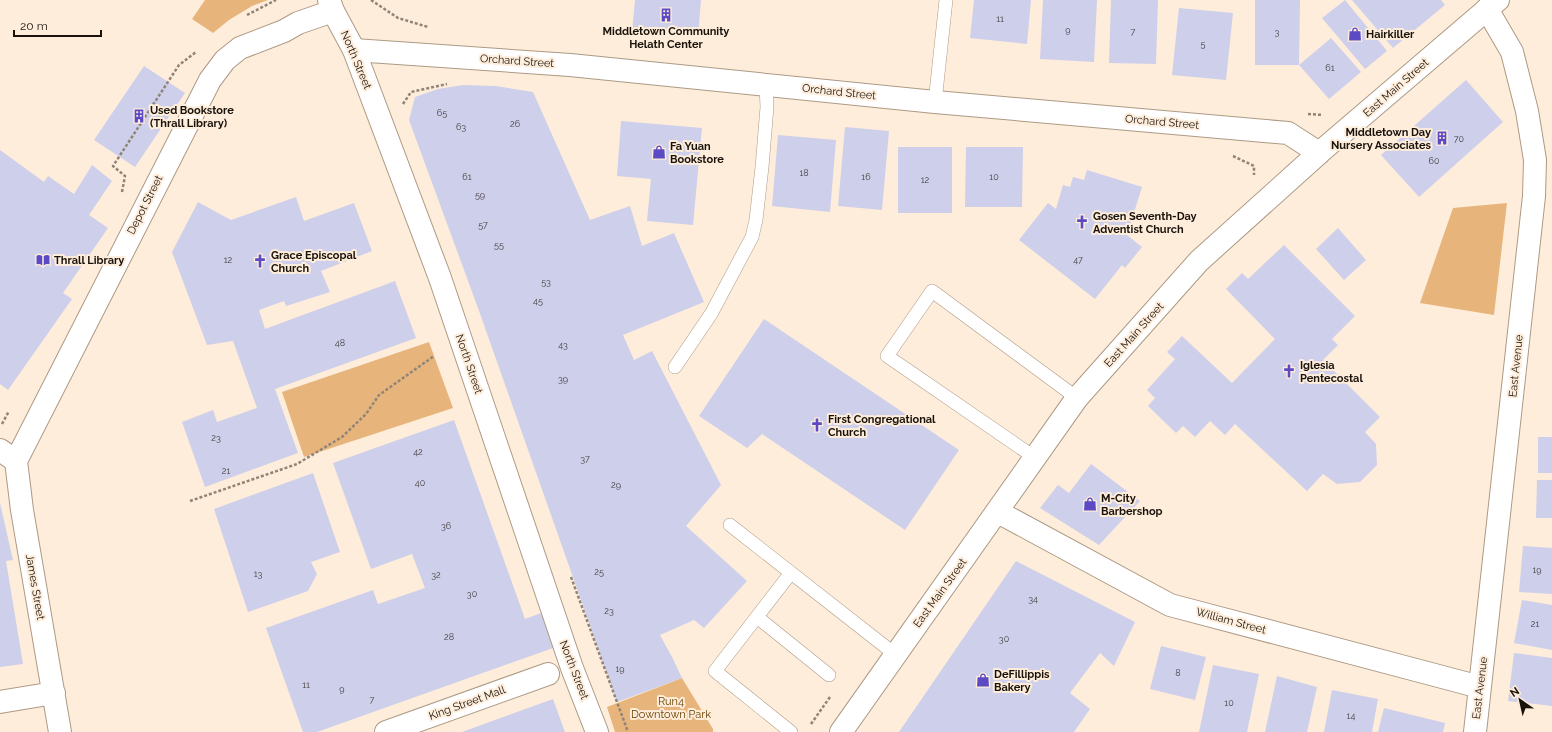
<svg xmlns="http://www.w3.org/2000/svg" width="1552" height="732" font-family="Raleway,sans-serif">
<rect width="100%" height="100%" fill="#feeddb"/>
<path fill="#e7b57c" d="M205 0H268L252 6 229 20 213 33 192 19Z
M1507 203 1494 315 1420 303 1453 208Z
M429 342 453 408 304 457 282 392Z
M682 678 713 729V732H615L607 707Z"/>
<path fill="#cecfea" d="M635 0H701L698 36 632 31Z
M974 0H1031L1027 44 970 38Z
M1043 0H1097L1094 62 1040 59Z
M1111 0H1158L1156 64 1109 63Z
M1255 0H1300L1299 65H1255Z
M1345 0 1387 51 1365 69 1322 18Z
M1352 0H1441L1445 5 1393 48Z
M1179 8 1233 13 1226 80 1172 75Z
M1331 38 1361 72 1329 99 1299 65Z
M144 66 185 93 135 167 94 140Z
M1466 80 1503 122 1419 197 1381 155Z
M463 85 496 86 533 92 590 220 630 206 642 246 674 233 704 302 623 335 634 360 652 351 721 485 686 526 747 581 704 628 694 620 660 635 673 659 682 678 617 702 478 308 409 120 415 97 438 89Z
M621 121 702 128 693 225 647 221 651 179 617 176Z
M845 127 889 131 882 210 838 206Z
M778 135 836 140 830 212 772 206Z
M898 147H952V213H898Z
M966 147H1023L1022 207H965Z
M0 150 44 182 48 176 74 194 92 165 112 181 89 215 108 228 63 293 72 299 8 390 0 384Z
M1087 170 1142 187 1127 235 1142 247 1125 268 1122 265 1095 299 1019 240 1048 203 1056 209 1063 185 1070 187 1073 177 1084 180Z
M296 197 304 221 354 203 372 251 321 271 330 292 286 306 284 301 259 310 265 329 395 281 416 338 275 389 298 453 205 487 182 422 213 410 217 422 257 408 233 341 207 345 172 252 198 202 231 220Z
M1338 228 1366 260 1344 280 1316 249Z
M1284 245 1355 316 1332 339 1338 345 1323 360 1380 417 1365 432 1376 444 1377 465 1360 482 1337 484 1323 474 1307 491 1235 424 1225 435 1210 421 1195 437 1183 426 1176 433 1148 406 1155 398 1147 390 1175 359 1167 352 1182 336 1232 383 1275 339 1226 289 1242 273 1248 279Z
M764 319 959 450 905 530 762 434 747 448 699 416Z
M454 420 525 619 544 612 556 647 317 732H303L266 628 373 590 378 604 425 588 412 554 371 569 333 463Z
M1538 437H1552V473H1538Z
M1091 464 1140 501 1099 545 1040 508 1058 485 1069 493Z
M313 473 340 552 311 562 317 574 308 591 248 612 214 509Z
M1537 480H1552V518H1536Z
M0 503 13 560 6 561 23 664 0 667Z
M1523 546 1552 548V594L1519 592Z
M1016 561 1135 622 1114 666 1100 653 1070 693 1090 709 1074 732H899Z
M1522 600 1552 605V650L1514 643Z
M1161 646 1206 657 1195 700 1150 689Z
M1514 653 1552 658V706L1508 701Z
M1213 665 1259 674 1247 732H1199Z
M1277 676 1317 687 1307 732H1265Z
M1332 690 1378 699 1372 732H1324Z
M553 699 565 732H462Z
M1384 708 1445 723 1443 732H1378Z"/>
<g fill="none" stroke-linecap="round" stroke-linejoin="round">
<g stroke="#ad9a85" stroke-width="14">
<path id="lane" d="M935 102 946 0
M675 367 711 314 752 237 756 220 762 167 767 107 766 85
M1034 457 887 356 932 291 1077 398
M730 525 896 655
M790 574 715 671 791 732
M757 617 829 675"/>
</g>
<g stroke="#ad9a85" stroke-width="24">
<path id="street" d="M354 50 570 65 935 102 1288 133 1319 153
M0 450 16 461 22 510 60 732
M16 461 210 80 225 60 240 48 284 31 298 23 333 11
M998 512 1170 605 1480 687
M0 702 54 693
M386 732 548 674
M1475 732 1534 196 1535 160 1527 111 1512 52 1487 9"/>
</g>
<g stroke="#ad9a85" stroke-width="24">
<path id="secondary" d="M329 0 333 11 354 50 440 278 572 668 597 732
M841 732 1077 398 1199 261 1319 153 1498 0"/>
</g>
<path stroke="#908477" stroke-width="2.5" stroke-dasharray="3 2" stroke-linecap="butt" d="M371 0 398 18 428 27
M247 15 276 0
M403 104 411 92 447 84
M1308 114 1323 115
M1233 156 1254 166V175
M122 192 125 176 113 166 179 65 196 52
M2 424 9 411
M190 501 297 464 342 437 366 414 379 395 434 356
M571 577 628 732
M811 724 830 697"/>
<use href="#lane" stroke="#fff" stroke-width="13"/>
<use href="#street" stroke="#fff" stroke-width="22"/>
<use href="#secondary" stroke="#fff" stroke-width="22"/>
</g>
<defs>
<g id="building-bare" transform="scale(1.08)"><path d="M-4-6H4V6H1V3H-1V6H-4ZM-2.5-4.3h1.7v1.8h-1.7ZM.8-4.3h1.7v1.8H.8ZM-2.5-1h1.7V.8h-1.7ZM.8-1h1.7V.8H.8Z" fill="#5b4ac3" stroke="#feeddb" stroke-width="2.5" paint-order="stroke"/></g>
<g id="shop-bare" transform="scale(1.08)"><path d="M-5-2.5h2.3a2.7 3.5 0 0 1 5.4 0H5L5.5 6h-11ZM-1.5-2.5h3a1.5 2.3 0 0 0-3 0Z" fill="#5b4ac3" stroke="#feeddb" stroke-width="2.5" paint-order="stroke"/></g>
<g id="church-bare" transform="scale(1.08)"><path d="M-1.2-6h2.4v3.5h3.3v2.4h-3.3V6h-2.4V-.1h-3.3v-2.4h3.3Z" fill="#5b4ac3" stroke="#feeddb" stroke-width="2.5" paint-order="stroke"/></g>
<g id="library-bare" transform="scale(1.08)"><path d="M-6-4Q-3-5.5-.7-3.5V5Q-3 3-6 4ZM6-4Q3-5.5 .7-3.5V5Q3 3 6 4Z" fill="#5b4ac3" stroke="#feeddb" stroke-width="2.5" paint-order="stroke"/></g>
</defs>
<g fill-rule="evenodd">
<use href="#building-bare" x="666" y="15"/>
<use href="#shop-bare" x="1355" y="34"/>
<use href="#building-bare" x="139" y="116"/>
<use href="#building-bare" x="1442" y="138"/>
<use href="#shop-bare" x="659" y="152"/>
<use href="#church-bare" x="1082" y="222"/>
<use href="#library-bare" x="43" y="260"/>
<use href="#church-bare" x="260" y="261"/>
<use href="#church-bare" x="1289" y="371"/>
<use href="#church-bare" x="817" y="425"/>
<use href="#shop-bare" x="1090" y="504"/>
<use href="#shop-bare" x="983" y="680"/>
</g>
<g text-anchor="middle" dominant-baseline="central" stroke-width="4" stroke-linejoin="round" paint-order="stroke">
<g font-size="9" fill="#464143">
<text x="1000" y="19">11</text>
<text x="1068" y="30">9</text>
<text x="1133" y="32">7</text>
<text x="1277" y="32">3</text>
<text x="1203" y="44">5</text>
<text x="1330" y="68">61</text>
<text x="442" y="113">65</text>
<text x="515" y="124">26</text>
<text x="461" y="127">63</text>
<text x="1459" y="139">70</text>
<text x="1434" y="161">60</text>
<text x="804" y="173">18</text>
<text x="467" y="177">61</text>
<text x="866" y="177">16</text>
<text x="994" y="177">10</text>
<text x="925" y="180">12</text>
<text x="480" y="195">59</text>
<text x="483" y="225">57</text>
<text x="499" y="245">55</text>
<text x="228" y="260">12</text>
<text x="1078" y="260">47</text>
<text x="546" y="282">53</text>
<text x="538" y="301">45</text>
<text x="340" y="343">48</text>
<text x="563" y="345">43</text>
<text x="563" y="379">39</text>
<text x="216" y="438">23</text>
<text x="418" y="452">42</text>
<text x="585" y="459">37</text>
<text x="226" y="471">21</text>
<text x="420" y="483">40</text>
<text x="616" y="485">29</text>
<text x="446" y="526">36</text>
<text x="1537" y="570">19</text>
<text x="599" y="572">25</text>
<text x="258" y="574">13</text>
<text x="436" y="575">32</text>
<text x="472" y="594">30</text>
<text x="1033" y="599">34</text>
<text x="609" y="611">23</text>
<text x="1535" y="624">21</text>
<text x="449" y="637">28</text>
<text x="1004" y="639">30</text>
<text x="620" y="669">19</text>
<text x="1178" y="673">8</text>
<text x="306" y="685">11</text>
<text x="342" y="689">9</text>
<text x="372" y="700">7</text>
<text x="1229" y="703">10</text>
<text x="1351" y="716">14</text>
</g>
<g font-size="11" font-weight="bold" fill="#19120b" stroke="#feeddb" text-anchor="start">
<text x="666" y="31" text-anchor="middle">Middletown Community<tspan x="666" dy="13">Helath Center</tspan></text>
<text x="1366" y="34">Hairkiller</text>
<text x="150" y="110">Used Bookstore<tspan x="150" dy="13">(Thrall Library)</tspan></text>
<text x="1431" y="132" text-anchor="end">Middletown Day<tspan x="1431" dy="13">Nursery Associates</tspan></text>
<text x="670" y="146">Fa Yuan<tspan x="670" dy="13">Bookstore</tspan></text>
<text x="1093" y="216">Gosen Seventh-Day<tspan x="1093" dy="13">Adventist Church</tspan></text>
<text x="271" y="255">Grace Episcopal<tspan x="271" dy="13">Church</tspan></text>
<text x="54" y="260">Thrall Library</text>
<text x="1300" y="365">Iglesia<tspan x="1300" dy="13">Pentecostal</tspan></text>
<text x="828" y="419">First Congregational<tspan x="828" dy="13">Church</tspan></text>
<text x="1101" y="498">M-City<tspan x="1101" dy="13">Barbershop</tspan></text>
<text x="994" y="674">DeFillippis<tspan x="994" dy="13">Bakery</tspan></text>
</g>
<g font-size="11" fill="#19120b" stroke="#feeddb">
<text transform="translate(356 60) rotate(67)">North Street</text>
<text transform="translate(517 61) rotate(4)">Orchard Street</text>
<text transform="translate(1396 88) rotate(-41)">East Main Street</text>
<text transform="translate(839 92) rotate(6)">Orchard Street</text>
<text transform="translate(1162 122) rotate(5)">Orchard Street</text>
<text transform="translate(145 205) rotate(-63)">Depot Street</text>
<text transform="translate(1134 335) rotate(-48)">East Main Street</text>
<text transform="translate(469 364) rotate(71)">North Street</text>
<text transform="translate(1516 366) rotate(-84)">East Avenue</text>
<text transform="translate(35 587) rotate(80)">James Street</text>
<text transform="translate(940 593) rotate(-54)">East Main Street</text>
<text transform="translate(1231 621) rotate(15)">William Street</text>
<text transform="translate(574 670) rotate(69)">North Street</text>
<text transform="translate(1480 688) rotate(-83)">East Avenue</text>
<text transform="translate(467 703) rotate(-20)">King Street Mall</text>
</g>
<g font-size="11" fill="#694001" stroke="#feeddb">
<text x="671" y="701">Run4<tspan x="671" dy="13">Downtown Park</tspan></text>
</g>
</g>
<g transform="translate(1520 700) rotate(326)" stroke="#feeddb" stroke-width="3" paint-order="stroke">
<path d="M0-3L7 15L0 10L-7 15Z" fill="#19120b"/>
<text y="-6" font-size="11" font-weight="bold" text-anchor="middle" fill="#19120b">N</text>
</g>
<path d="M14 30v6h87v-6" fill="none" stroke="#19120b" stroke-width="2"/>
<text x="20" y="30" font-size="12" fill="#19120b" stroke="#feeddb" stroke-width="3" paint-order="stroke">20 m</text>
</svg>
